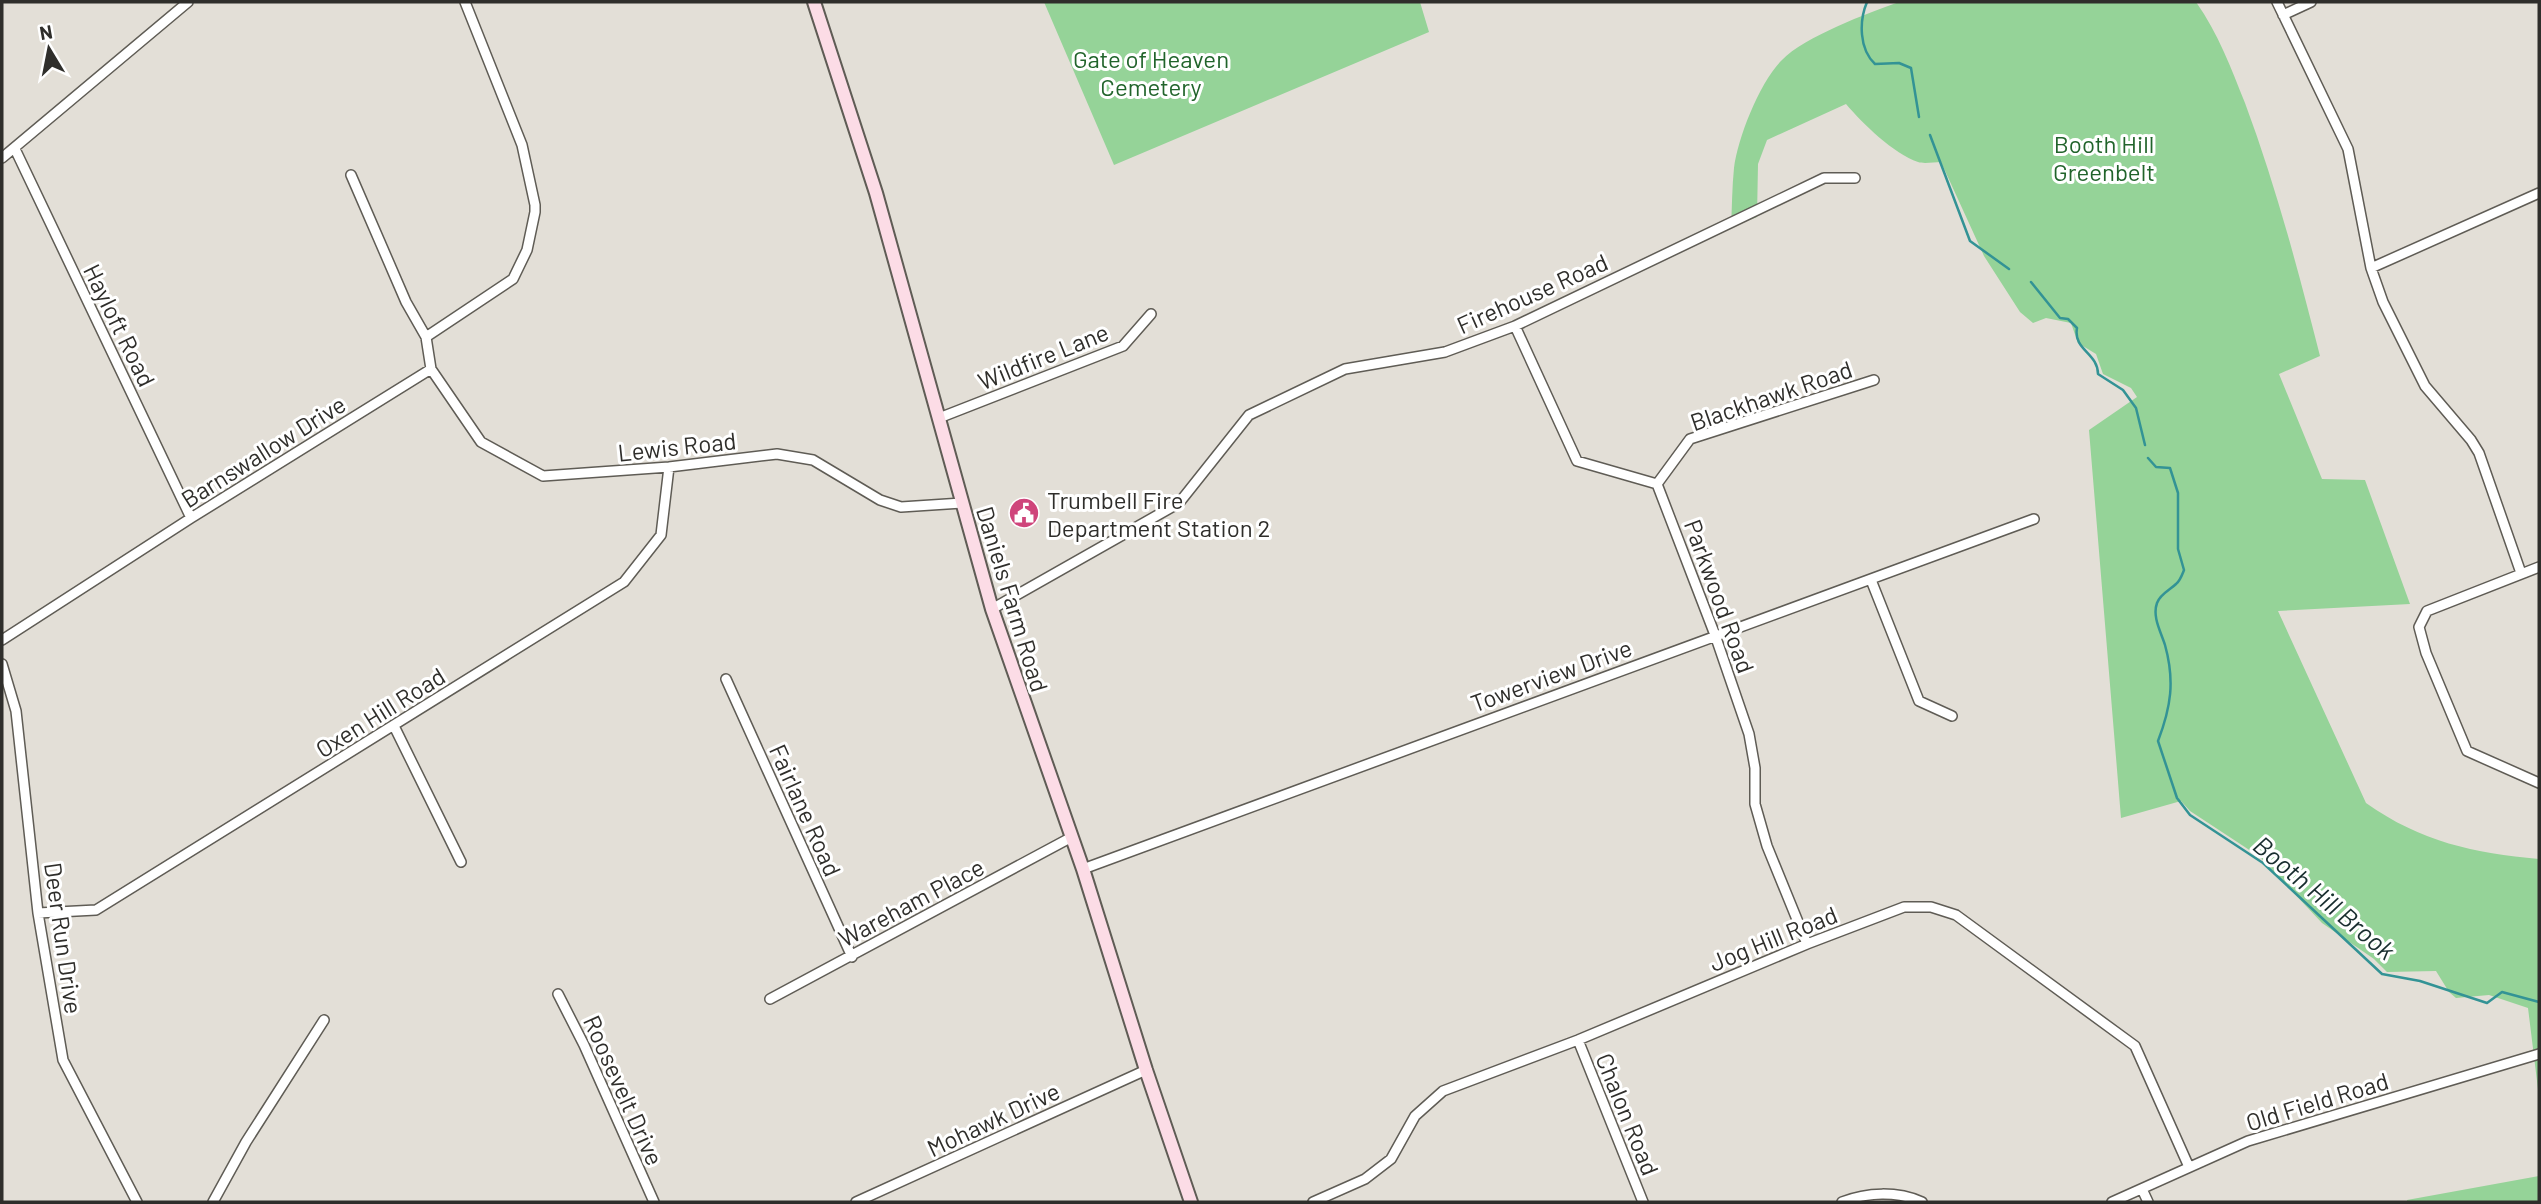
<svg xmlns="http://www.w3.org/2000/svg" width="2541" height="1204" font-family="Barlow,sans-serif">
<rect width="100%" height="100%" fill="#e3dfd7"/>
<path fill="#95d398" d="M1044 2H1420L1429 32 1114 165Z
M1899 2H2196C2218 33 2231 68 2245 103 2276 186 2298 270 2320 356L2279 374 2322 479 2365 480 2410 604 2278 611 2366 803C2421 842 2474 853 2539 859V1097L2528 1008 2489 995 2456 998 2449 992 2436 971 2387 972 2374 959 2322 923 2260 857 2190 811 2181 801 2121 818 2089 430 2137 397 2131 388 2103 374 2096 354 2078 343 2071 323 2046 318 2033 323 2020 312 1984 256 1941 162C1934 162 1924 164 1918 162 1894 154 1862 123 1846 104L1767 140 1758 164 1757 217 1731 227C1732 208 1732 187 1734 168 1738 137 1760 82 1782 60 1804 37 1868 13 1899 2Z
M2539 1176V1202H2407V1200Z"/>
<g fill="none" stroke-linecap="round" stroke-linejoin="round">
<path stroke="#339395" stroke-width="2.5" d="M1867 2C1859 21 1859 49 1875 64L1899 63 1911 68 1919 117
M1930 135 1970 241 2009 269
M2031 282 2060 318 2068 319 2077 328C2073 350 2098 353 2098 374L2123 390 2136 408 2145 445
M2148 458 2156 467 2170 468 2178 493V549L2184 570C2182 575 2180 581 2176 584 2170 590 2160 594 2157 603 2152 617 2161 632 2165 645 2175 681 2171 707 2158 741L2177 798 2190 815 2263 863 2382 974 2420 981 2487 1003 2502 992 2539 1002"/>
<g stroke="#5f5c55" stroke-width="12">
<path id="street" d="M2277 2 2348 149 2371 268 2383 302 2425 386 2471 440 2479 453 2521 573
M2283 15 2311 2
M15 149 191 518
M2 158 188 2
M351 175 406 302 426 337
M2371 268 2539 193
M1515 326 1577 461 1657 484
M431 369 481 442 543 476 669 467 777 454 813 460 880 500 901 507 962 503
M939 418 1123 346 1151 314
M1657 484 1715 635 1749 734 1755 768V804L1767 846 1807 944
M1657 484 1690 439 1874 380
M2539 567 2427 611 2419 627 2426 653 2467 751 2539 783
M1871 580 1919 701 1952 716
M992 609 1179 503 1249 415 1345 369 1445 352 1515 326 1824 178H1855
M2 640 191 518 431 369 426 337 513 279 527 250 535 212V205L522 145 465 2
M2 664 16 711 38 913 63 1060 137 1202
M726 679 852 957
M394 726 461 862
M1083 869 2034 519
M38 913 96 910 624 582 661 535 669 467
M558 994 584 1045 654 1202
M770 999 1070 838
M1578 1040 1643 1202
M2142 1189 2148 1202
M213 1202 246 1142 324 1020
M856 1202 1146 1070
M1313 1202 1365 1179 1391 1159 1415 1116 1443 1091 1578 1040 1807 944 1904 907H1931L1956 915 2135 1046 2189 1167
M1842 1202C1867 1192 1897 1191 1922 1202
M2112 1202 2248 1141 2539 1054"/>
</g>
<g stroke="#5f5c55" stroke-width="16">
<path id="secondary" d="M814 2 876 193 992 609 1083 869 1146 1070 1191 1202"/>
</g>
<use href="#street" stroke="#fff" stroke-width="9"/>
<use href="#secondary" stroke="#fcdce6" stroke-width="12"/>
</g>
<defs>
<g id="civic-disc" transform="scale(1.575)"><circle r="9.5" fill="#cf457b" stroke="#fff"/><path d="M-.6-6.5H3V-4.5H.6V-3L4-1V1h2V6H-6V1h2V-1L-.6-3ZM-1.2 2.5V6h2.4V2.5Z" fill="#fff"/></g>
</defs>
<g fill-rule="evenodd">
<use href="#civic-disc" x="1024" y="513"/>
</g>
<g text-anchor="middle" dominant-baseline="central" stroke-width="6" stroke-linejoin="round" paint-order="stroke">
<g font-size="24" fill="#21642b" stroke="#fff">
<text x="1151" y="58">Gate of Heaven<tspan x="1151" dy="28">Cemetery</tspan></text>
<text x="2104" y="143">Booth Hill<tspan x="2104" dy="28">Greenbelt</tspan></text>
</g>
<g font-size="24" fill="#2f2e2b" stroke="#fff">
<text transform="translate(1532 293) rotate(-24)">Firehouse Road</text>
<text transform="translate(120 325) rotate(64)">Hayloft Road</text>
<text transform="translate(1043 356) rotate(-22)">Wildfire Lane</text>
<text transform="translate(1771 395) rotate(-19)">Blackhawk Road</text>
<text transform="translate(677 446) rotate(-6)">Lewis Road</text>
<text transform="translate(263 451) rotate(-32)">Barnswallow Drive</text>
<text transform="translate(1720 596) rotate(70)">Parkwood Road</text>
<text transform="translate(1013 599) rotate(73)">Daniels Farm Road</text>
<text transform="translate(1551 675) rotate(-20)">Towerview Drive</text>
<text transform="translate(380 712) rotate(-32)">Oxen Hill Road</text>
<text transform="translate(806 810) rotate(66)">Fairlane Road</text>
<text transform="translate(911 902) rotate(-28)">Wareham Place</text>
<text transform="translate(64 938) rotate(82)">Deer Run Drive</text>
<text transform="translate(1773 938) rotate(-22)">Jog Hill Road</text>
<text transform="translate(624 1090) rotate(66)">Roosevelt Drive</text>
<text transform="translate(2317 1101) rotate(-17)">Old Field Road</text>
<text transform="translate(1628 1114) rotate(68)">Chalon Road</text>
<text transform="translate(993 1119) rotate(-25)">Mohawk Drive</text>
</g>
<g font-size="24" fill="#2f2e2b" stroke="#fff" text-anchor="start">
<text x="1047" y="499">Trumbell Fire<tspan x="1047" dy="28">Department Station 2</tspan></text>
</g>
<g font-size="26" font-style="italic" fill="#182d2e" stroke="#fff">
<text transform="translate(2325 897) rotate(40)">Booth Hill Brook</text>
</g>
</g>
<rect width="2541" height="1204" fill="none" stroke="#2f2e2b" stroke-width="7"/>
<g transform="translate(49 49) rotate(350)" stroke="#ffffff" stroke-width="5" paint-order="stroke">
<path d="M0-5L12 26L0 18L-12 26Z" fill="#2f2e2b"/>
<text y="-10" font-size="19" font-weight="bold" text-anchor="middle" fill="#2f2e2b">N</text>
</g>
</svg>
